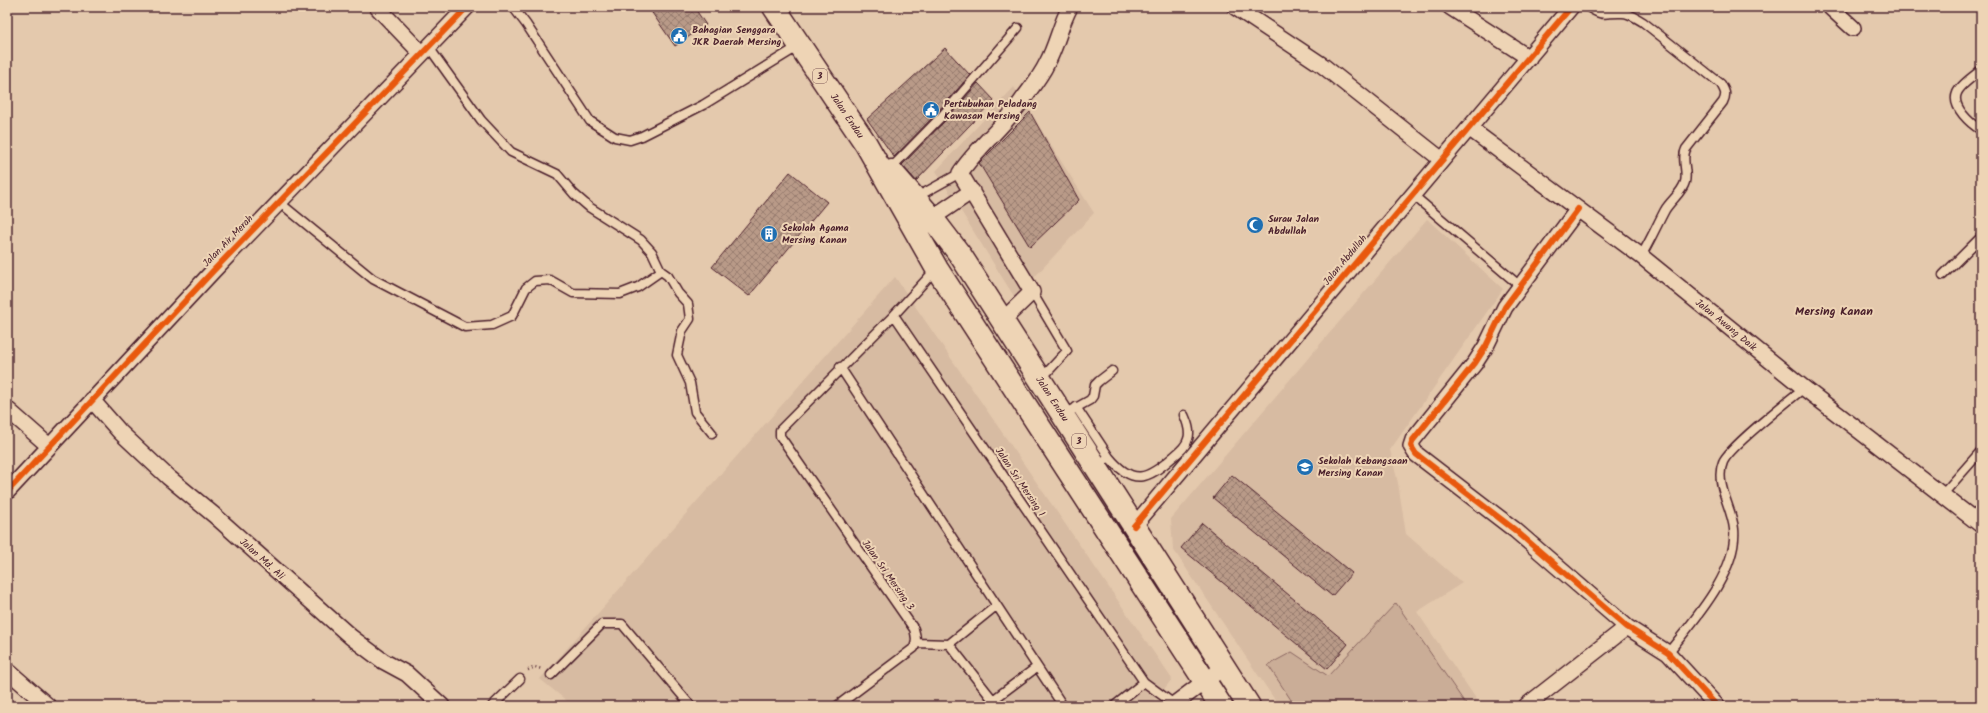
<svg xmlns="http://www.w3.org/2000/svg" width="1988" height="713" font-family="Kalam,sans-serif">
<defs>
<pattern id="building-cross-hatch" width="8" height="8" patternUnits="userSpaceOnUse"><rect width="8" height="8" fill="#b99a88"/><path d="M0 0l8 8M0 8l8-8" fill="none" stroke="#987d6f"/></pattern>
</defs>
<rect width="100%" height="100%" fill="#e4c9ad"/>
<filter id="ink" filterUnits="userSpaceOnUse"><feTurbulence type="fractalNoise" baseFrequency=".025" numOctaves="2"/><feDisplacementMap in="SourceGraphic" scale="8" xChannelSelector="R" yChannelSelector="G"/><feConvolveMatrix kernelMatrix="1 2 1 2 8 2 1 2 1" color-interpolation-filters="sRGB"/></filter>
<g filter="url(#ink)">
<path fill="#d7bba2" d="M1014 87 1094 213 1015 298 936 171Z
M1427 219 1503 289 1390 450 1398 483 1406 534 1462 583 1417 612 1481 706H1279L1173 549 1171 519Z
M895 277 1172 679 1158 697 1145 706H573L540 679Z"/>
<path fill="#caad97" stroke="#8a6661" d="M1396 603 1467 706H1295L1268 665 1292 652 1328 676Z"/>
<path fill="url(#building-cross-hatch)" stroke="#4a1f2b" d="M648 7H694L706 25 675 46Z
M945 48 970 75 936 114 894 157 867 119Z
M978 83 994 100 916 181 902 165 944 122Z
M1030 112 1079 200 1030 247 979 163Z
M790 172 827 202 749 296 712 267Z
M1232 475 1352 573 1332 596 1213 498Z
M1202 523 1348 644 1327 669 1181 548Z"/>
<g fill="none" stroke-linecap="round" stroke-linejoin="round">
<g stroke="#4a1f2b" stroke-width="11">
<path id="lane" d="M513 7 526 24 590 121 615 137 630 140 642 136 703 105 799 46
M1588 7C1604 18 1606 12 1622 13 1630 13 1636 18 1643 22L1721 84C1725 91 1727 94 1723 102L1686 149C1681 159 1688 171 1685 182 1682 193 1671 200 1665 210 1657 225 1650 241 1641 256
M428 46 481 120 511 152 557 174 574 194 589 207 641 240 652 252 661 271 668 276 678 293 688 304 690 319 682 331 677 355 690 383 695 412 712 433
M1981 70C1974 76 1960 85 1957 93 1951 107 1971 124 1981 130
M890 169 940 118 1018 28
M1413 195 1520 286
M915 198 960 173
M279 202 373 279 465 327 492 325 512 316 526 288 535 281 550 280 573 293 620 294 638 287 661 271
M936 269 894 315 1144 682 1174 704
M1943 275 1981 237
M1032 292 1067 351 1041 379
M840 367 1063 706
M1076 407 1109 457
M1063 415 1090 400 1093 396 1095 385 1099 381 1112 371
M1096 466 1109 457C1133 486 1147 480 1173 457 1179 452 1186 447 1188 439 1191 431 1187 422 1184 415
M1943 494 1981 451
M916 643 949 644
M1668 653C1693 621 1738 572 1734 529 1732 507 1714 483 1723 462 1729 447 1788 401 1804 388
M551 675 602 624H622L691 706
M993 700 949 644 996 606
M492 706 520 679
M837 706 914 648C917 641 916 636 914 629L780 436V430L894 315
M985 706 1037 667
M1114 706 1144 682"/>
</g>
<g stroke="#4a1f2b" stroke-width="18">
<path id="street" d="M377 7 421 53
M1235 7 1322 65 1442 160
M1450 7 1529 58
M1830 7 1853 28
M1469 128 1641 256 1804 388 1981 525
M1578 209 1505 307 1486 346 1475 363 1413 440 1411 446 1416 454 1515 530 1627 627 1668 653 1717 706
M927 225 932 218 972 191
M1002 321 1032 292 960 173C978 146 1005 126 1023 99 1031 88 1041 76 1047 63 1057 45 1060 25 1070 7
M92 400 120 432 168 477 214 515 351 637 383 661 407 674 442 706
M7 409 49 446
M7 492 213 271 467 7
M1134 526 1571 7
M7 670 48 706
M1172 706 1224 667
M1526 706 1627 627"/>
</g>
<g stroke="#4a1f2b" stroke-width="25">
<path id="highway" d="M774 7 866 144 937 269 1221 706
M891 171 932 218 961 256 1249 706"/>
</g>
<path stroke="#4a1f2b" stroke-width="2.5" stroke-dasharray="1 3" stroke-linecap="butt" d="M528 670 535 667 542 669"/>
<use href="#lane" stroke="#eed4b5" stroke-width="8"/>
<use href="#street" stroke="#eed4b5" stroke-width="15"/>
<use href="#highway" stroke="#eed4b5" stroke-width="22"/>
<g stroke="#eed4b5" stroke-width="8">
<path id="cycleway" d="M1578 209 1505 307 1486 346 1475 363 1413 440 1411 446 1416 454 1515 530 1627 627 1668 653 1717 706
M7 492 213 271 467 7
M1134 526 1571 7"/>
</g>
<use href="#cycleway" stroke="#e8590c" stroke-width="6"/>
</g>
</g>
<defs>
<g id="civic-disc" transform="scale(0.9)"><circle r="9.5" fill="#1f6fb2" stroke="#eed4b5"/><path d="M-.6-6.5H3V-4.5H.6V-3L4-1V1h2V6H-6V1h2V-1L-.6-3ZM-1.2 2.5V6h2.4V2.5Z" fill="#fff"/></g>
<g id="mosque-disc" transform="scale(0.9)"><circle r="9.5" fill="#1f6fb2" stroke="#eed4b5"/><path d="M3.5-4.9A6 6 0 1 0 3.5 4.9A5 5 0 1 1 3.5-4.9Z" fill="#fff"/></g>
<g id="building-disc" transform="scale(0.9)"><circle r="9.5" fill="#1f6fb2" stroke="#eed4b5"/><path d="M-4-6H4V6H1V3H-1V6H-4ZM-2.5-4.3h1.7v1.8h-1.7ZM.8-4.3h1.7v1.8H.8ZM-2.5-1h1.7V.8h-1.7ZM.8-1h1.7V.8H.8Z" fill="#fff"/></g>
<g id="school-disc" transform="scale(0.9)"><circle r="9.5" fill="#1f6fb2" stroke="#eed4b5"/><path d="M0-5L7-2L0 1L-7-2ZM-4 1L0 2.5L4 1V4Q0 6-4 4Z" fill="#fff"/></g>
</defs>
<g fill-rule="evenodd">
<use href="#civic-disc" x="679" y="36"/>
<use href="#civic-disc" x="931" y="110"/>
<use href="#mosque-disc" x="1255" y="225"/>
<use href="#building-disc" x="769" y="234"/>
<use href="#school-disc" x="1305" y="467"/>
</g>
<g text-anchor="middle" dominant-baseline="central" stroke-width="4" stroke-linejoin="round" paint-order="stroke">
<g fill="#eed4b5" stroke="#7b5554" stroke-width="1">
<rect x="813" y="69" width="14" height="14" rx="3"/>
<rect x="1072" y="434" width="14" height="14" rx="3"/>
</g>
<g font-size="9" font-weight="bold" fill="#4a1f2b">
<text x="820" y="76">3</text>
<text x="1079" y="441">3</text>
</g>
<g font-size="10" font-weight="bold" fill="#4a1f2b" stroke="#eed4b5" text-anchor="start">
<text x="692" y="30">Bahagian Senggara<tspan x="692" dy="12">JKR Daerah Mersing</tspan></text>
<text x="944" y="104">Pertubuhan Peladang<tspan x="944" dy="12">Kawasan Mersing</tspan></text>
<text x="1268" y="219">Surau Jalan<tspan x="1268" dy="12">Abdullah</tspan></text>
<text x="782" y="228">Sekolah Agama<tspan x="782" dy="12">Mersing Kanan</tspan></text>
<text x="1318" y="461">Sekolah Kebangsaan<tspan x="1318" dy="12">Mersing Kanan</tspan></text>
</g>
<g font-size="10" fill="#4a1f2b" stroke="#eed4b5">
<text transform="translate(847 116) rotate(56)">Jalan Endau</text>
<text transform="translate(228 241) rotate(-46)">Jalan Air Merah</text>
<text transform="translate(1345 260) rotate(-50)">Jalan Abdullah</text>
<text transform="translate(1726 325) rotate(39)">Jalan Awang Daik</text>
<text transform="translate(1052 399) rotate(57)">Jalan Endau</text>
<text transform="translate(1020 482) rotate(56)">Jalan Sri Mersing 1</text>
<text transform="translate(262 559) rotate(42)">Jalan Md. Ali</text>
<text transform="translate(888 575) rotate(55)">Jalan Sri Mersing 3</text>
</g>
<g font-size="12" font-weight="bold" fill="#4a1f2b" stroke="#eed4b5">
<text x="1834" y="311">Mersing Kanan</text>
</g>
</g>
<rect width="1988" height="713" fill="none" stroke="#eed4b5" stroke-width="24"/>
<rect x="12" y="12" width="1964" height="689" fill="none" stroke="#4a1f2b" stroke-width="1.5" filter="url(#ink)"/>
</svg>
